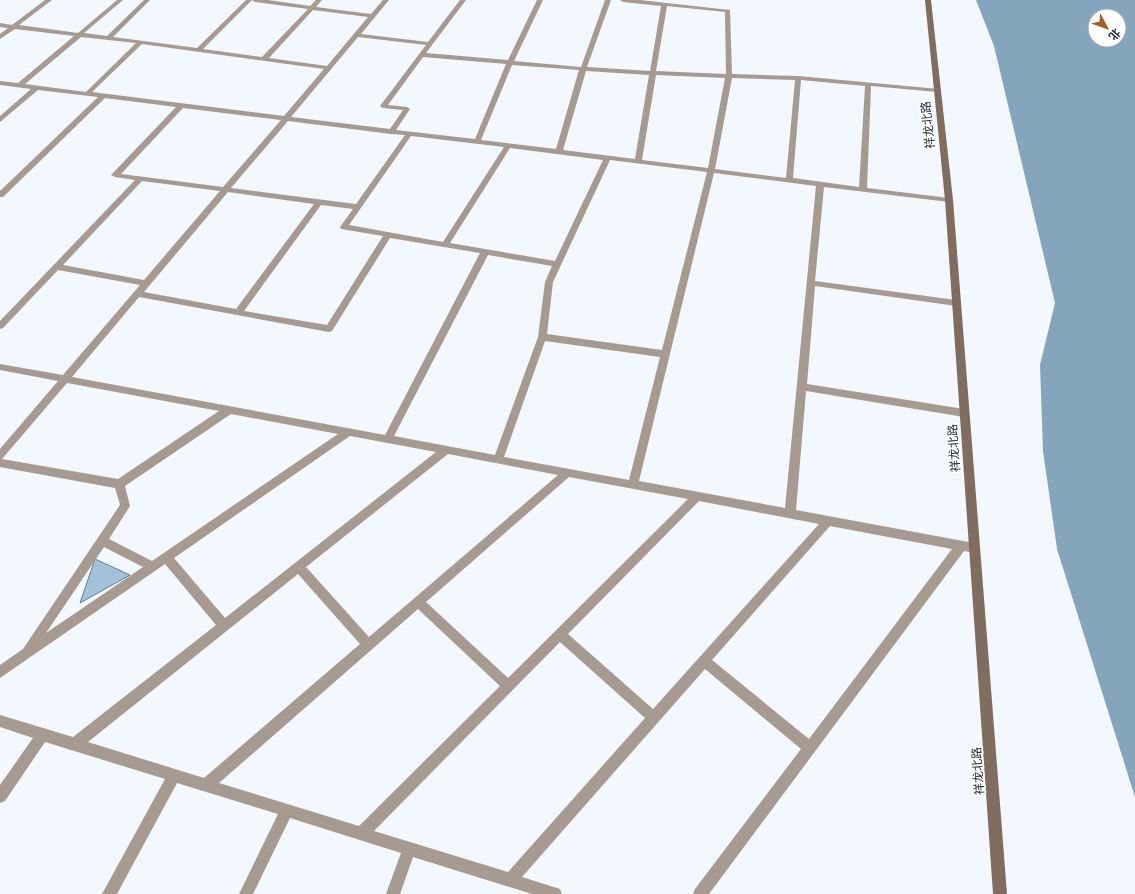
<svg xmlns="http://www.w3.org/2000/svg" width="1135" height="894" font-family="'Times New Roman','Noto Sans SC',serif">
<rect width="100%" height="100%" fill="#f2f8fd"/>
<path fill="#85a5bd" fill-rule="evenodd" d="M976 0H1135V797L1057 549 1043 451 1040 365 1055 303 994 46ZM1095 16H1119V40H1095Z"/>
<path fill="#a3c2d9" stroke="#607d92" d="M95 559 130 575 80 603Z"/>
<g fill="none" stroke-linecap="round" stroke-linejoin="round">
<path fill="#a79a90" fill-rule="evenodd" d="M45 0H52L19 25 78 33 117 0H123L84 33 107 36 144 0H150L113 37 197 48 246 0H252L203 49 262 57 308 9 255 2 252 0H268L310 6 316 0H322L316 7 371 14 383 0H389L361 34 428 42 460 0H466L426 53 508 60 537 0H543L514 61 581 67 605 0H611L587 67 650 71 661 6 623 2 620 0H640L730 10 732 74 798 76 939 89V91L937 92 871 86 867 188 949 198 953 200 949 202 824 187 815 281 956 300 960 303 956 306 815 286 807 384 964 409 967 410 969 413 967 416 964 417 806 391 796 510 974 543 978 545 979 548 978 551 974 553 964 551 709 894H693L695 889 801 749 705 669 522 877 560 889 562 894H532L413 857 400 894H386L401 853 290 818 253 894H239L278 814 177 783 117 894H102L165 779 45 742 5 801 0 803V785L33 738 0 727V715L73 737 216 625 165 564 0 678V665L23 649 120 505 115 488 0 467V449L58 381 0 370V364L63 375 140 285 58 270 3 328 0 329V321L135 180 115 177 111 175 176 107 105 98 3 197H0V191L98 97 38 90 0 122V116L31 89 0 85V81L18 83 74 36 15 29 0 39V34L8 28 0 27V23L12 25ZM667 6 725 12 726 74 656 71ZM313 10 368 17 327 66 269 58ZM81 37 136 43 86 92 25 84ZM358 37 426 45 380 106 383 108 403 110 390 129 291 117ZM142 44 324 69 284 116 92 92ZM423 57 506 64 475 139 396 130 410 109 407 107 388 105ZM512 65 579 70 556 149 481 140ZM586 71 649 75 635 159 563 150ZM656 75 725 78 708 168 642 160ZM732 78 795 80 786 178 715 169ZM801 80 865 86 859 187 793 178ZM183 108 281 120 223 187 121 174ZM288 121 391 134 405 135 356 204 231 188ZM411 136 504 147 443 242 349 225ZM510 148 603 160 555 261 450 243ZM610 160 707 172 662 350 547 334 553 282ZM714 173 816 186 785 508 639 481ZM142 181 220 191 144 280 63 265ZM228 192 314 204 236 309 144 292ZM321 205 353 209 340 227 341 229 383 236 327 325 244 311ZM390 238 480 253 385 435 72 377 139 297 329 332 332 331ZM488 255 552 266 545 282 538 337 495 455 394 436ZM545 341 660 357 629 480 504 457ZM67 383 219 411 118 479 2 459ZM231 414 338 434 152 561 109 539 130 506 125 486ZM350 436 436 452 225 618 174 558ZM448 454 558 475 369 637 306 567ZM569 477 688 499 508 678 426 602ZM699 501 819 524 653 709 568 634ZM830 526 952 549 809 739 712 660ZM104 547 143 567 46 633ZM298 574 360 644 204 778 88 742ZM418 609 500 686 359 826 219 783ZM560 642 645 718 508 872 374 831Z"/>
<path fill="#806d5f" fill-rule="evenodd" d="M925 0H931L953 200 1007 894H993L945 200Z"/>
</g>
<g text-anchor="middle" dominant-baseline="central" stroke-width="3.5" stroke-linejoin="round" paint-order="stroke">
<g font-size="12" fill="#1d2932" stroke="#fff">
<text transform="translate(928 125) rotate(-96)">祥龙北路</text>
<text transform="translate(954 448) rotate(-94)">祥龙北路</text>
<text transform="translate(978 771) rotate(-94)">祥龙北路</text>
</g>
</g>
<g transform="translate(1107 28) rotate(131)"><circle r="19" fill="#ffffff" stroke="#a5a9ad"/>
<path d="M0-3L7 15L0 10L-7 15Z" fill="#a0602a"/>
<text y="-6" font-size="11" font-weight="bold" text-anchor="middle" fill="#1d2932">北</text>
</g>
</svg>
